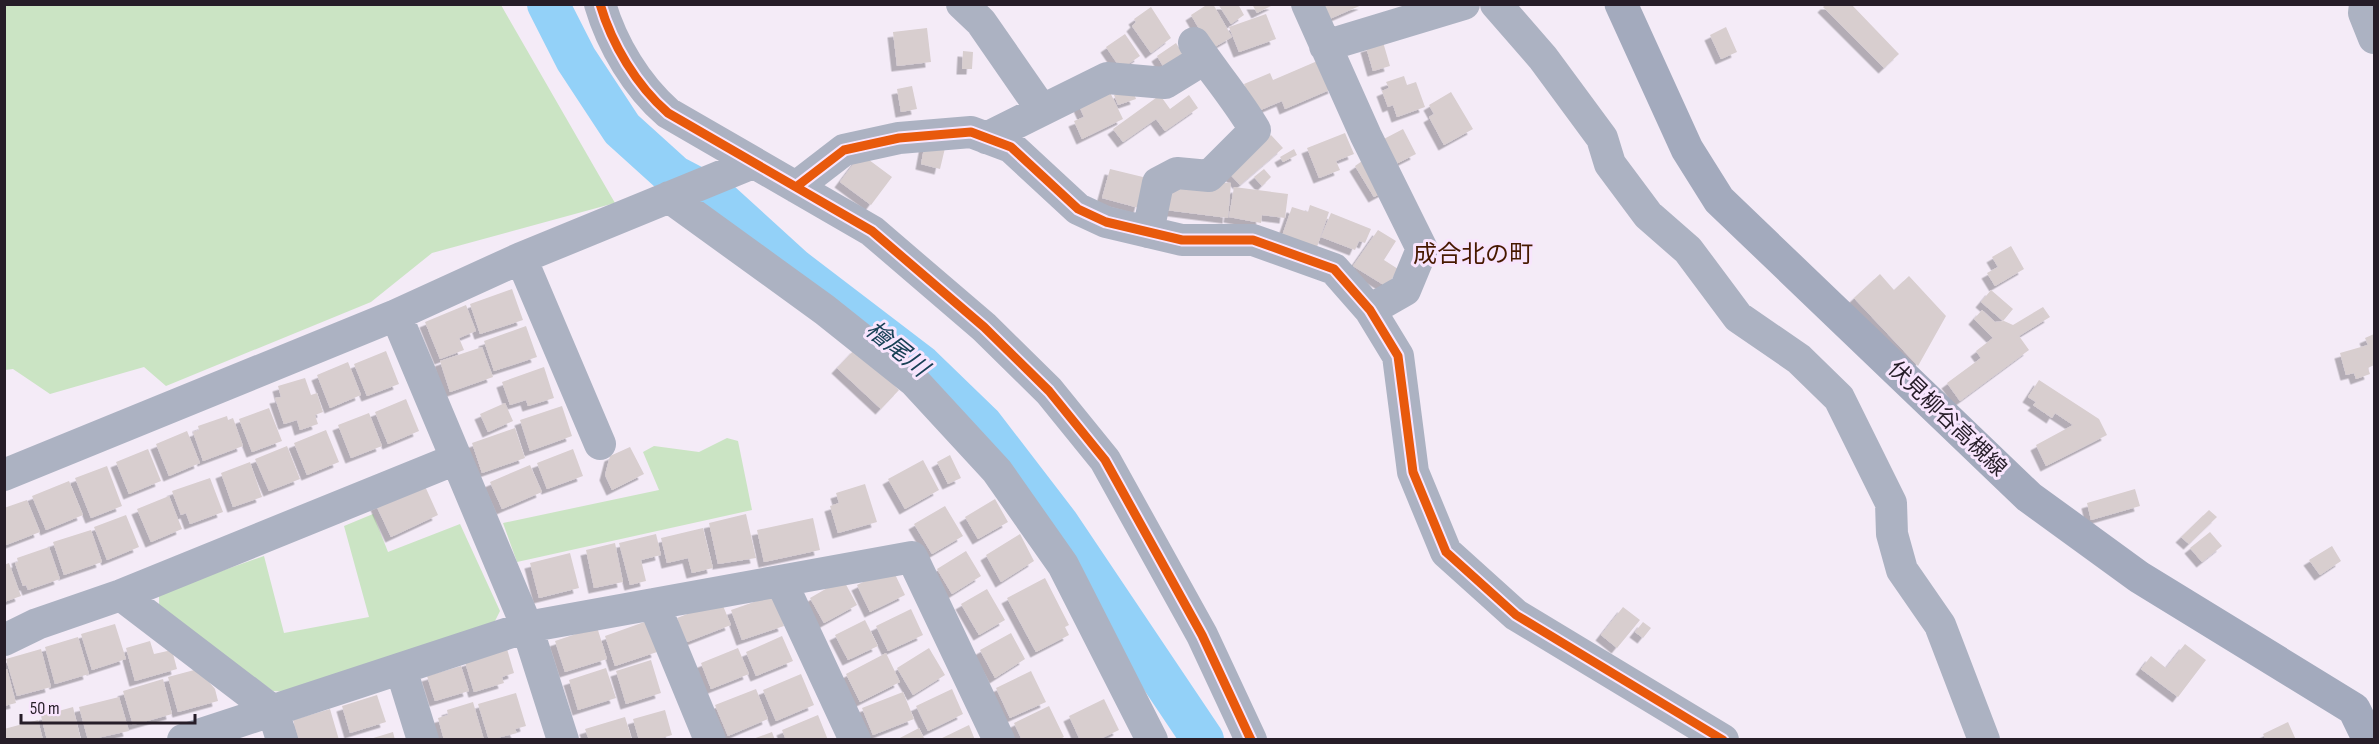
<svg xmlns="http://www.w3.org/2000/svg" width="2379" height="744" font-family="'Sofia Sans Condensed','Noto Sans JP',sans-serif">
<defs>
<filter id="shadow"><feDropShadow dx="-5.5" dy="5.5" stdDeviation="0" flood-color="#0004"/></filter>
</defs>
<rect width="100%" height="100%" fill="#f4ebf7"/>
<path fill="#cbe4c4" d="M4 5H501L615 203 432 253 371 302 166 386 144 367 50 394 13 369 5 370Z
M727 438 738 441 752 510 517 562 503 523 659 490 643 452 654 446 699 452Z
M373 514 388 552 460 524 500 611 494 623 286 692 273 691 159 609V593L264 556 284 633 369 617 344 526Z"/>
<g fill="none" stroke-linecap="round" stroke-linejoin="round">
<path stroke="#93d1f8" stroke-width="42" d="M548 4 576 59 622 129 674 176 716 198 794 269 921 366 982 425 1058 524 1203 740"/>
</g>
<path fill="#d8cecf" filter="url(#shadow)" d="M1208 4H1213L1232 37 1211 49 1191 15Z
M1218 4H1238L1244 15 1231 24Z
M1252 4H1275L1257 13Z
M1318 4H1364L1325 21Z
M1826 4H1851L1899 54 1884 68 1823 7Z
M1151 7 1171 38 1151 53 1132 26 1136 22 1134 19Z
M1266 14 1276 39 1239 52 1229 27Z
M1726 27 1737 52 1721 59 1710 35Z
M927 28 931 62 897 66 893 32Z
M1125 34 1140 56 1121 69 1106 47Z
M1383 42 1390 66 1373 71 1366 47Z
M1176 43 1186 59 1166 71 1157 56Z
M963 51 973 52 972 69H962Z
M1322 59 1334 88 1285 109 1282 101 1256 112 1244 84 1270 73 1273 80Z
M1404 76 1407 85 1416 82 1425 107 1397 117 1393 105 1388 107 1382 91 1389 88 1386 82Z
M1106 84 1123 119 1082 139 1074 121 1084 117 1076 99Z
M912 86 917 109 901 112 897 89Z
M1132 88 1136 99 1118 105 1114 95Z
M1451 92 1473 129 1444 145 1429 117 1434 114 1429 105Z
M1160 95 1170 109 1189 95 1198 108 1165 131 1156 119 1123 142 1113 129Z
M1403 129 1416 154 1392 166 1380 141Z
M1345 133 1354 154 1336 161 1340 170 1319 178 1307 148Z
M1271 135 1283 148 1240 185 1228 172Z
M925 143 945 148 940 169 921 164Z
M1294 149 1297 155 1283 162 1280 157Z
M861 154 892 177 871 205 840 182Z
M1365 159 1385 191 1374 197 1355 166Z
M1110 169 1147 178 1139 208 1102 198Z
M1264 169 1271 177 1262 186 1254 177Z
M1170 180 1231 183 1228 218 1166 210Z
M1234 187 1288 194 1285 218 1262 215 1261 223 1229 217Z
M1310 205 1329 212 1317 247 1282 236 1292 207 1308 212Z
M1331 213 1371 229 1365 243 1359 241 1355 250 1321 237Z
M1378 230 1396 241 1384 260 1398 269 1387 287 1353 266Z
M2011 246 2024 269 1995 286 1987 273 1998 267 1992 257Z
M1880 274 1894 290 1909 276 1946 316 1918 366 1854 298Z
M512 289 523 320 480 334 470 304Z
M1991 290 2013 309 2003 321 1981 302Z
M466 305 476 331 459 338 464 350 440 359 425 322Z
M2043 307 2050 317 2019 336 2029 350 1960 401 1947 383 1981 358 1976 351 1993 338 1974 319 1982 310 1995 322 2004 321 2013 325Z
M526 326 537 357 494 371 484 341Z
M2374 334V365L2368 368 2370 374 2356 379 2354 373 2346 375 2340 353 2368 345 2365 338Z
M482 347 493 377 450 392 440 361Z
M856 348 899 390 881 409 837 368Z
M386 351 399 384 367 396 354 364Z
M348 362 361 395 330 408 317 375Z
M544 367 554 398 528 406 526 400 510 405 502 382Z
M305 378 311 395 317 393 323 412 315 415 318 424 300 430 297 420 284 424 275 398 281 397 278 386Z
M2039 380 2099 419 2107 435 2046 466 2036 445 2073 425 2055 413 2052 418 2033 405 2036 402 2028 397Z
M406 399 419 431 388 444 375 412Z
M505 403 513 421 488 432 480 414Z
M562 406 572 436 530 451 520 420Z
M269 408 282 441 252 452 239 419Z
M369 413 382 446 351 458 338 425Z
M227 416 228 420 233 418 243 446 203 461 193 432 199 430 198 426Z
M515 428 525 458 482 473 472 443Z
M326 430 339 462 307 475 294 443Z
M187 431 200 463 169 476 156 444Z
M287 446 300 479 269 491 255 459Z
M630 447 644 474 612 490 605 475 610 456Z
M148 449 161 481 129 494 116 462Z
M573 449 583 476 547 489 537 463Z
M950 455 961 478 948 484 937 462Z
M923 460 939 490 905 509 888 479Z
M250 462 262 497 233 507 221 473Z
M530 465 542 492 502 509 490 482Z
M107 466 122 506 91 518 75 478Z
M210 478 223 512 190 524 186 513 181 515 172 491Z
M69 481 83 515 46 530 32 496Z
M424 484 438 515 391 537 376 505Z
M865 484 877 522 838 533 830 506 839 503 836 493Z
M2135 489 2140 506 2091 520 2087 503Z
M169 496 182 529 151 542 137 509Z
M995 499 1008 522 978 539 965 517Z
M27 500 40 532 6 545 4 508Z
M945 506 963 536 932 554 914 524Z
M2209 510 2217 517 2189 544 2181 537Z
M746 514 756 558 718 564 709 523Z
M126 515 139 547 107 560 94 527Z
M813 518 820 550 764 562 757 530Z
M703 528 713 568 692 573 688 558 667 563 661 538Z
M91 530 102 562 64 575 53 542Z
M2210 532 2222 546 2202 562 2190 548Z
M656 534 661 555 641 560 646 581 630 585 619 543Z
M1020 534 1034 561 1001 582 986 555Z
M615 543 623 582 594 588 586 550Z
M2332 546 2341 561 2320 575 2309 560Z
M49 547 60 579 28 590 26 585 23 586 15 563 18 562 17 558Z
M966 551 981 576 952 594 937 569Z
M570 553 579 588 539 598 530 563Z
M9 563 21 596 4 602V565Z
M892 568 905 595 870 612 857 585Z
M1045 578 1069 625 1065 627 1069 635 1036 652 1007 598Z
M843 579 857 605 824 623 810 598Z
M987 589 1005 620 979 635 961 604Z
M774 595 784 626 742 640 731 610Z
M721 601 731 625 687 642 677 618Z
M1623 607 1640 620 1617 648 1601 635Z
M911 609 923 635 888 651 876 626Z
M865 620 878 646 848 660 835 635Z
M647 621 657 652 615 666 605 636Z
M1643 622 1651 628 1643 638 1635 632Z
M115 624 126 659 92 670 81 634Z
M597 627 607 659 565 672 555 641Z
M1011 633 1025 659 995 678 980 650Z
M782 636 793 661 756 676 746 652Z
M78 637 89 674 55 684 45 647Z
M150 641 154 654 172 650 177 669 135 681 126 648Z
M2185 644 2206 660 2178 697 2141 669 2151 656 2166 668Z
M738 648 749 674 711 689 701 663Z
M929 648 945 675 913 695 897 668Z
M41 649 51 687 17 696 6 659Z
M507 649 514 673 502 677 504 683 474 692 465 662Z
M886 653 900 682 860 702 846 674Z
M651 660 661 693 626 704 616 671Z
M461 666 469 691 435 701 427 676Z
M606 668 616 698 578 710 569 680Z
M4 669H7L16 703 4 706Z
M198 669 215 689 218 701 178 712 168 677Z
M1031 671 1046 702 1010 718 996 688Z
M801 674 814 705 776 721 763 690Z
M163 679 172 714 133 725 123 691Z
M756 689 768 719 728 736 715 705Z
M952 689 963 714 928 731 916 706Z
M903 692 914 719 873 735 862 708Z
M516 693 526 726 515 729 517 733 489 740 478 704Z
M377 695 386 722 350 733 342 706Z
M119 697 129 731 88 740 79 707Z
M1104 699 1119 730 1098 740H1080L1069 716Z
M473 702 484 740H444L438 718 448 715 447 710Z
M1049 706 1064 737 1058 740H1022L1014 723Z
M73 707 81 740H47L41 716Z
M330 709 339 740H299L293 720Z
M665 710 672 735 655 740H639L633 719Z
M818 715 828 740H786L782 730Z
M625 717 632 740H589L585 729Z
M38 720 43 740H4V729Z
M2288 722 2296 740H2266L2263 734Z
M969 725 975 740H938Z
M919 728 925 740H896Z
M393 732 395 740H370V739Z
M772 732 775 740H753V739Z"/>
<g fill="none" stroke-linecap="round" stroke-linejoin="round">
<path stroke="#acb2c2" stroke-width="32" d="M600 4C612 45 637 86 668 113L872 231 984 327 1049 391 1105 460 1202 635 1251 740
M962 4 981 22 1042 110
M1307 4 1366 136 1422 249 1405 290 1370 310
M1496 4 1543 58 1602 138 1610 164 1648 215 1688 250 1738 317 1799 359 1839 398 1891 503 1892 534 1902 570 1940 625 1984 740
M2365 4 2364 13 2374 38
M1325 46 1464 4
M986 138 1107 78 1165 83 1204 59
M796 187 844 150 899 138 971 132 1011 147 1078 209 1106 222 1182 240H1253L1334 269 1370 310 1398 356 1413 472 1446 552 1516 615 1723 740
M669 197 825 310 914 381 997 471 1063 565 1152 740
M1148 232 1158 183 1177 173 1209 176 1255 130C1237 99 1214 73 1194 43
M521 258 600 444
M396 315 527 627 563 740
M4 475 396 315 521 258 753 163
M781 581 855 740
M121 595 273 711 282 740
M654 604 710 740
M4 640 37 624 121 595 456 459
M401 669 423 740
M183 740 527 627 912 557 999 740"/>
<path stroke="#a3aabd" stroke-width="33" d="M1621 4 1687 149 1719 200 2029 497 2139 577 2354 709 2369 740"/>
<g stroke="#f8e5fd" stroke-width="13">
<path id="cycleway" d="M600 4C612 45 637 86 668 113L872 231 984 327 1049 391 1105 460 1202 635 1251 740
M796 187 844 150 899 138 971 132 1011 147 1078 209 1106 222 1182 240H1253L1334 269 1370 310 1398 356 1413 472 1446 552 1516 615 1723 740"/>
</g>
<use href="#cycleway" stroke="#e8590c" stroke-width="9"/>
</g>
<g text-anchor="middle" dominant-baseline="central" stroke-width="6" stroke-linejoin="round" paint-order="stroke">
<g font-size="22" fill="#261d28" stroke="#f8e5fd">
<text transform="translate(1947 419) rotate(44)">伏見柳谷高槻線</text>
</g>
<g font-size="24" fill="#471900" stroke="#f8e5fd">
<text x="1473" y="254">成合北の町</text>
</g>
<g font-size="24" font-style="italic" fill="#194156" stroke="#f8e5fd">
<text transform="translate(897 349) rotate(39)">檜尾川</text>
</g>
</g>
<rect width="2379" height="744" fill="none" stroke="#261d28" stroke-width="12"/>
<path d="M21 714v9h174v-9" fill="none" stroke="#261d28" stroke-width="3"/>
<text x="30" y="714" font-size="18" fill="#261d28" stroke="#f8e5fd" stroke-width="4.5" paint-order="stroke">50 m</text>
</svg>
